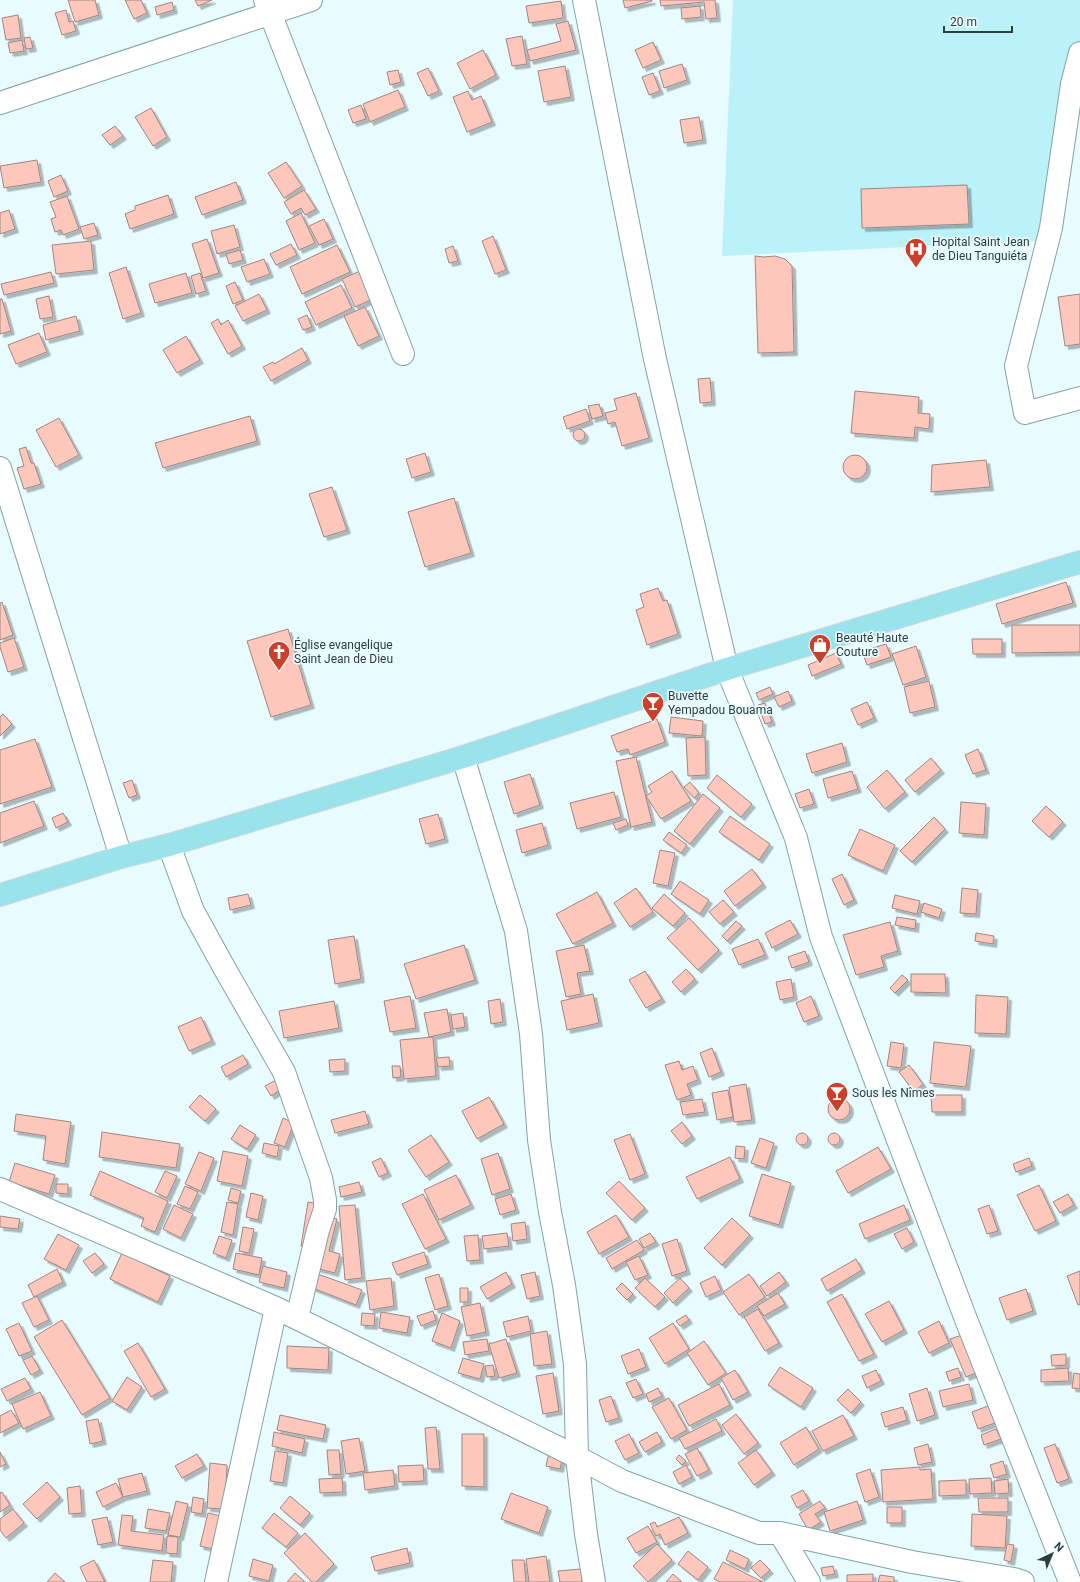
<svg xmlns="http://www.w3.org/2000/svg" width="1080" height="1582" font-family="Roboto,sans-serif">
<defs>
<filter id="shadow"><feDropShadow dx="3.5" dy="3.5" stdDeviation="0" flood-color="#0004"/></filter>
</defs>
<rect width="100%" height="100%" fill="#e8fbff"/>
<path fill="#bbf1f9" d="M733 0H1080V54L1036 241 722 256Z"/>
<path fill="#fdc7bc" stroke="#a1857f" filter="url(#shadow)" d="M68 0H95L99 15 75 22Z
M125 0H141L147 13 134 19Z
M195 0H212L198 6Z
M623 0H652V1L625 8Z
M660 0H715L717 18 706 19 704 2 661 6Z
M561 1 563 18 529 23 526 6Z
M172 2 174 10 157 15 155 7Z
M700 6 701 17 682 19 681 8Z
M66 10 69 22 73 21 76 31 62 35 55 13Z
M18 15 21 38 6 40 2 18Z
M568 21 576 50 530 61 527 50 561 41 556 24Z
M522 36 527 64 512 66 506 39Z
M30 37 33 48 26 49 24 38Z
M22 40 24 51 10 53 8 43Z
M653 42 661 60 643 68 635 50Z
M483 50 496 75 470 89 457 63Z
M682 64 687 80 664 88 659 71Z
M565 66 571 97 544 102 538 71Z
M428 68 439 91 428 96 417 73Z
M398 70 401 82 390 85 387 72Z
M653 73 660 91 649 95 642 77Z
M398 90 405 107 370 122 363 104Z
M468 91 472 100 481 96 492 122 467 132 453 97Z
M361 105 366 119 353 123 348 110Z
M151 108 167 137 153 146 135 117Z
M699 117 703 140 684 143 680 120Z
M115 126 123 136 110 145 102 135Z
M37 160 41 182 4 188 0 166Z
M286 162 302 186 284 198 268 173Z
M61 175 68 191 54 197 48 181Z
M236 182 243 200 202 215 195 197Z
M967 185 969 224 862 228 861 189Z
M304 190 316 209 305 215 301 208 291 214 284 202Z
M168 195 174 214 130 229 125 214 135 210V206Z
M67 196 79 229 63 235 61 230 55 232 51 219 56 217 50 202Z
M9 210 15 229 0 234V213Z
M301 213 315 243 299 250 286 221Z
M324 219 333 239 319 245 309 226Z
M94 223 98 235 84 239 80 227Z
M234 225 240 247 217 254 211 231Z
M493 236 506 270 495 274 482 241Z
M207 239 219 273 203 278 192 244Z
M91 241 94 270 56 274 52 245Z
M291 244 297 255 276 265 270 254Z
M337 245 350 272 302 294 290 267Z
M453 246 458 261 449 263 445 249Z
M240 250 243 260 229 264 226 254Z
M755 256 764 257 775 256 785 259 792 266 794 352 758 353Z
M264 259 270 274 247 282 241 267Z
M126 267 141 313 123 319 109 273Z
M360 271 373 299 355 307 342 279Z
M51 272 54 283 4 295 1 284Z
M186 273 192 293 155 303 149 284Z
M200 273 206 291 196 294 191 276Z
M235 282 243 300 233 304 226 286Z
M341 285 352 308 316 325 305 302Z
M259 294 267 310 243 321 235 306Z
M1080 294V344L1065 346 1058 297Z
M49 296 53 317 40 319 36 299Z
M0 299H2L11 331 0 334Z
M365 307 379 336 358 346 344 316Z
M307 315 312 327 303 330 298 319Z
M76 316 80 331 46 340 43 325Z
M218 319 221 325 228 320 242 346 228 354 211 323Z
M39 333 47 352 16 364 8 345Z
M186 336 200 360 177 373 163 350Z
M302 348 308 360 271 381 263 367 273 362 274 364Z
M710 378 712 402 700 403 698 379Z
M855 391 919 397 918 413 930 414 929 429 915 427 914 438 851 433Z
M636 393 649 438 622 446 615 422 608 424 605 413 617 410 614 399Z
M599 404 603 416 592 419 588 406Z
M586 409 590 421 567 429 563 417Z
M250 416 257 441 163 468 155 443Z
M59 418 79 455 56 467 36 430Z
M573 435a6 6 0 1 1 12 0a6 6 0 1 1-12 0Z
M26 447 31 463H34L41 484 24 489 17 468 24 466 19 449Z
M425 453 431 472 412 478 406 459Z
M843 467a12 12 0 1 1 24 0a12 12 0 1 1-24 0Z
M986 460 990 487 931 492 932 465Z
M332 487 347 530 324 537 309 494Z
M454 498 471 553 425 567 408 512Z
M1066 582 1073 603 1002 624 996 604Z
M658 588 663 601 667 600 678 634 647 645 636 610 644 607 640 594Z
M2 602 13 635 0 640V603Z
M1012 625H1080V652L1012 653Z
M288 629 311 705 271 717 247 641Z
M14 638 24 667 8 672 0 647V643Z
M972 639H1002V654H973Z
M886 644 891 657 867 665 862 651Z
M916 646 926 677 903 685 892 654Z
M836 653 841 664 812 676 808 665Z
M929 681 935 707 910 713 904 687Z
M770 687 773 694 759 700 756 693Z
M788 691 792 701 779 707 774 697Z
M867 702 874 718 858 725 851 709Z
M765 703 772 722 765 724 758 705Z
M3 714 12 724 0 736V717Z
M671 717 703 721 702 736 669 733Z
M657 719 665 742 630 755 628 749 617 752 611 736Z
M705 737 706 775 688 776 686 738Z
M35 739 52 787 0 804V750Z
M842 743 847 762 812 773 806 754Z
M978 749 986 770 973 774 965 755Z
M636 757 652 822 631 827 616 761Z
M931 758 941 770 915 792 905 780Z
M887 770 905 792 885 809 867 787Z
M672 771 691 801 661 819 646 796 652 792 648 786Z
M852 771 858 789 828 798 823 779Z
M530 774 540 805 514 814 504 782Z
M717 775 752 804 741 817 707 788Z
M132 780 137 795 129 798 123 783Z
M690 782 699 793 694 798 684 787Z
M809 789 814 804 800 808 795 794Z
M614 792 621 817 577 829 570 803Z
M703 794 720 808 690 844 674 831Z
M34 801 44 826 0 843V813Z
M961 802 986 804 984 835 959 833Z
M1046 806 1063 822 1049 837 1032 821Z
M63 813 68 822 56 828 52 818Z
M438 814 445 839 426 844 419 819Z
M730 816 770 844 759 860 719 832Z
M934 817 945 829 912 862 900 851Z
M626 819 628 825 616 830 613 823Z
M542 823 548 845 522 853 516 830Z
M860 829 895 845 883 871 848 855Z
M669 832 687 845 681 853 663 840Z
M660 850 675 853 668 886 653 883Z
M752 869 763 884 735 906 724 891Z
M842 874 854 900 844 905 832 879Z
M680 881 709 900 700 914 671 894Z
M636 888 653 912 630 927 614 903Z
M962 888 978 890 976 914 960 913Z
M597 892 613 923 573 944 556 914Z
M248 894 251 905 230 910 228 898Z
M664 894 685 913 673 926 652 908Z
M895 895 920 901 917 914 892 908Z
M723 900 734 912 720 924 709 912Z
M924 903 942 909 939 918 921 912Z
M897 917 916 920 915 929 895 925Z
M689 918 719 950 698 970 667 938Z
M790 920 798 934 772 948 765 933Z
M736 921 742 926 727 941 722 936Z
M890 922 898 951 881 956 884 967 856 975 843 935Z
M976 933 994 936 993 944 975 941Z
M354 936 361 979 335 984 328 940Z
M758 939 765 955 739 965 732 949Z
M464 945 475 980 416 999 404 964Z
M584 945 590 971 577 973 581 994 566 997 556 951Z
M805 951 809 962 792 968 788 957Z
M686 969 695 979 681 992 672 982Z
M645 971 662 999 646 1008 629 980Z
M911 974H945L946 993 911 992Z
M902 975 908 980 895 993 890 988Z
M791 979 794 997 780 1000 776 982Z
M593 994 599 1023 567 1030 561 1001Z
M976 995 1008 997 1006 1034 975 1033Z
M410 996 416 1028 390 1032 384 1001Z
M811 996 819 1016 804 1022 796 1003Z
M500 999 503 1022 491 1024 488 1001Z
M334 1001 339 1028 284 1038 279 1011Z
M447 1009 451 1032 429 1037 424 1013Z
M463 1013 465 1027 453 1029 451 1015Z
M201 1017 212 1041 189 1051 178 1027Z
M433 1037 436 1076 404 1079 400 1040Z
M891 1042 904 1044 901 1068 887 1066Z
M934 1042 971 1046 966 1087 930 1083Z
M712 1048 721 1072 709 1077 700 1053Z
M243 1055 248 1064 226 1077 221 1067Z
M449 1057 450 1066 438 1067 436 1058Z
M345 1059V1071L330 1072 329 1060Z
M679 1061 682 1070 693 1066 698 1080 687 1084 691 1095 677 1100 665 1065Z
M909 1065 923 1084 914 1092 899 1072Z
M392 1066H400L401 1077 393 1078Z
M276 1080 282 1089 271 1096 265 1086Z
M746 1084 752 1120 734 1122 729 1087Z
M728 1090 733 1117 717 1120 712 1093Z
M200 1095 216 1109 205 1121 189 1107Z
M931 1095H962V1112H932Z
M489 1097 504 1124 477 1139 462 1111Z
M828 1109a11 11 0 1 1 22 0a11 11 0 1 1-22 0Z
M702 1099 705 1112 683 1115 680 1102Z
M365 1111 369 1124 335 1133 331 1120Z
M16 1114 71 1122 65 1164 43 1160 46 1136 14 1131Z
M283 1118 294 1123 285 1147 274 1143Z
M682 1122 692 1136 682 1144 671 1131Z
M240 1125 256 1135 247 1149 231 1139Z
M102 1132 180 1144 176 1168 99 1157Z
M796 1139a6 6 0 1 1 12 0a6 6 0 1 1-12 0Z
M828 1139a6 6 0 1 1 12 0a6 6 0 1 1-12 0Z
M630 1134 645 1174 630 1180 614 1140Z
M431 1135 449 1162 426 1177 408 1150Z
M760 1138 774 1143 766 1168 751 1163Z
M264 1143 279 1146 277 1157 262 1153Z
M736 1146 745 1147 744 1159 735 1158Z
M878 1147 891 1169 848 1193 836 1171Z
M223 1151 248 1156 242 1186 217 1181Z
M199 1152 214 1158 201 1191 185 1184Z
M498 1153 510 1189 492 1195 481 1159Z
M730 1157 740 1179 697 1199 686 1177Z
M381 1158 388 1173 379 1177 372 1162Z
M1029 1158 1032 1166 1016 1172 1013 1164Z
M15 1163 55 1175 49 1194 9 1182Z
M100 1171 168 1201 155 1232 141 1226 144 1218 90 1195Z
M165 1171 177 1176 167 1198 155 1192Z
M762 1174 791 1183 779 1225 749 1216Z
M456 1175 471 1205 439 1220 424 1190Z
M619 1181 645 1208 632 1220 606 1193Z
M359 1182 362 1192 341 1197 339 1187Z
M56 1184H68V1194L56 1193Z
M1039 1185 1056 1221 1035 1231 1017 1195Z
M185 1186 198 1192 190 1209 177 1204Z
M231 1188 241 1191 238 1203 228 1200Z
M251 1193 263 1196 258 1220 246 1217Z
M423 1194 446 1239 425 1249 402 1204Z
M511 1194 516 1210 500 1215 495 1199Z
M1068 1194 1074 1205 1060 1213 1053 1202Z
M227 1202 238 1204 233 1235 221 1232Z
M308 1202 319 1204 312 1248 301 1246Z
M174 1205 193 1214 181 1238 163 1229Z
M355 1205 362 1278 345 1280 339 1206Z
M904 1205 910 1220 865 1239 859 1224Z
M989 1205 998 1231 987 1234 978 1209Z
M324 1215 337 1219 329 1251 340 1254 335 1273 311 1267Z
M616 1215 629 1237 599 1254 587 1232Z
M0 1216 20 1219 18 1229 0 1227Z
M732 1218 750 1235 722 1265 704 1248Z
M525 1222 527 1239 513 1241 511 1224Z
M243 1227 254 1229 249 1253 239 1251Z
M907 1228 914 1242 902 1249 894 1234Z
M507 1233 509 1246 484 1249 482 1236Z
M650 1233 656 1242 644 1248 639 1239Z
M58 1234 79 1245 66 1270 44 1259Z
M478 1235 480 1260 467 1261 464 1236Z
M219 1236 232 1240 226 1258 213 1253Z
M677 1239 687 1271 672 1276 662 1244Z
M637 1240 644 1250 612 1269 606 1258Z
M424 1252 428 1264 397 1275 392 1263Z
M95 1253 104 1264 92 1273 83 1261Z
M122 1253 170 1276 158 1302 110 1279Z
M236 1253 262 1258 259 1275 233 1269Z
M639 1256 648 1275 635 1280 626 1262Z
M856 1259 862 1270 827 1291 821 1279Z
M263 1266 287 1272 284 1288 259 1282Z
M57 1269 63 1282 34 1297 28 1285Z
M1080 1271V1304L1078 1305 1067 1276Z
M506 1272 512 1284 487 1299 480 1287Z
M535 1272 540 1296 527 1299 521 1275Z
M779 1272 786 1282 767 1296 760 1286Z
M315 1273 362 1290 356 1305 310 1287Z
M439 1274 448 1306 435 1310 425 1278Z
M749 1274 765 1297 739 1315 723 1292Z
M715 1276 721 1290 706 1297 700 1283Z
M391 1278 394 1306 370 1310 366 1281Z
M645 1278 665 1297 655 1307 635 1288Z
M680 1278 689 1288 673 1303 664 1293Z
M622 1283 633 1294 627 1300 616 1289Z
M460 1288H468V1302H460Z
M1026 1289 1033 1311 1007 1320 999 1298Z
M778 1293 785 1304 764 1316 757 1306Z
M842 1294 874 1354 859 1361 827 1302Z
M37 1296 49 1320 34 1327 22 1303Z
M889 1301 904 1330 882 1342 865 1314Z
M480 1303 486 1332 467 1336 461 1307Z
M758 1309 779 1343 765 1351 744 1317Z
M433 1311 436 1320 421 1326 417 1316Z
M381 1312 410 1317 407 1333 379 1328Z
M362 1313 375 1314 374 1326 361 1325Z
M442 1313 460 1321 451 1348 432 1341Z
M686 1315 689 1320 680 1326 676 1321Z
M528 1316 531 1331 507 1337 503 1322Z
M62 1320 110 1398 82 1415 34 1337Z
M939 1321 949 1343 929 1353 918 1332Z
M19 1323 32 1351 19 1356 6 1329Z
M673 1323 689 1349 665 1364 649 1338Z
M547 1331 552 1364 534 1366 530 1334Z
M965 1334 981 1371 966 1377 950 1339Z
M487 1339 489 1351 465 1355 463 1342Z
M506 1339 517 1373 499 1378 489 1344Z
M704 1341 726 1373 708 1385 687 1353Z
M138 1343 165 1389 151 1397 124 1351Z
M287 1346 329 1348 328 1370 287 1368Z
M639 1349 646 1367 628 1374 621 1356Z
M1066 1354V1365L1052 1366 1051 1355Z
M32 1356 40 1370 31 1375 23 1360Z
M463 1358 484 1364 480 1379 458 1373Z
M493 1365 495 1376 487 1377 485 1366Z
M780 1367 813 1388 801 1407 768 1385Z
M958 1368 961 1377 949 1381 946 1372Z
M1068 1368 1069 1381 1041 1382V1370Z
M735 1370 748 1392 733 1400 721 1378Z
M876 1370 881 1381 867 1388 862 1376Z
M553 1373 559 1411 543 1414 536 1376Z
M1074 1373 1080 1374V1389L1072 1388Z
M127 1377 142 1387 127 1410 112 1401Z
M25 1378 31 1389 7 1401 1 1389Z
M636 1379 643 1394 633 1398 626 1383Z
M719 1384 730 1405 689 1426 678 1405Z
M969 1384 973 1400 943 1407 939 1391Z
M658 1388 662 1396 649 1402 646 1394Z
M927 1388 935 1415 917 1421 909 1394Z
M848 1389 861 1402 851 1413 837 1400Z
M40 1392 51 1416 23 1429 12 1404Z
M611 1396 619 1418 606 1422 599 1400Z
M669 1398 687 1430 671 1439 652 1407Z
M988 1406 995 1423 978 1429 972 1412Z
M903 1407 907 1420 885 1427 881 1413Z
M11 1410 19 1423 0 1433V1416Z
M736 1414 758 1443 744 1454 722 1425Z
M280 1415 326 1425 323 1439 277 1430Z
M843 1415 854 1436 823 1451 812 1431Z
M98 1419 103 1441 90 1444 86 1421Z
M716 1419 722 1431 685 1449 679 1438Z
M436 1427 440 1469H428L425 1428Z
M806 1427 819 1449 794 1465 780 1443Z
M996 1429 1001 1439 984 1445 981 1435Z
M274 1432 305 1439 302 1453 272 1446Z
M657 1432 662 1442 645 1452 639 1442Z
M462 1434H484V1487L462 1486Z
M629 1434 639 1453 625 1460 615 1441Z
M359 1438 365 1471 346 1474 341 1441Z
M928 1444 932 1462 918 1465 914 1448Z
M1055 1444 1069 1479 1057 1483 1044 1448Z
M697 1448 709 1470 697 1476 685 1454Z
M327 1450H339L341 1474 329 1475Z
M756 1450 772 1472 754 1485 738 1463Z
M275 1451 288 1453 283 1483 270 1481Z
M0 1452 6 1464 0 1467Z
M549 1453 563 1456 560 1469 546 1466Z
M197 1454 204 1466 182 1478 175 1466Z
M679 1455 686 1461 682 1465 676 1459Z
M1003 1461 1007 1474 994 1478 990 1465Z
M210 1463 227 1465 225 1509 207 1508Z
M423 1465 424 1481 399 1482 398 1466Z
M686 1465 692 1477 679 1484 673 1472Z
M920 1467V1470L931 1469 933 1499 883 1502 881 1470Z
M870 1469 879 1497 865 1502 856 1474Z
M393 1470 395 1486 365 1490 363 1473Z
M142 1473 147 1491 123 1497 118 1479Z
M342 1478 343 1492 320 1493 319 1479Z
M991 1478 992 1493 970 1494 969 1479Z
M1008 1479 1009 1493 995 1494 994 1481Z
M966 1480V1495L939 1496V1481Z
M47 1482 60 1497 37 1519 23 1504Z
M116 1483 123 1497 103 1507 96 1492Z
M80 1486 82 1513 69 1514 67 1488Z
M803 1490 809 1501 797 1508 791 1496Z
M2 1492 10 1505 0 1512V1493Z
M511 1493 548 1507 539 1533 501 1519Z
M290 1496 310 1513 300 1525 280 1508Z
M193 1497 204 1499 202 1514 191 1512Z
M978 1498H1008V1512H979Z
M176 1501 188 1504 180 1537 168 1535Z
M820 1501 825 1508 815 1514 821 1522 808 1530 799 1514Z
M857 1501 863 1520 830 1531 824 1512Z
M887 1507H902V1523H887Z
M13 1509 24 1523 6 1538 0 1530V1519Z
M148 1509 170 1513 166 1531 145 1528Z
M208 1513 221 1516 213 1549 200 1546Z
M274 1513 298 1533 286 1547 262 1528Z
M972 1514 1007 1516 1005 1548 971 1546Z
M122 1515 133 1516 131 1531 164 1535 162 1551 118 1545Z
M107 1517 113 1542 98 1545 92 1520Z
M679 1517 688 1533 665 1545 660 1534 656 1536 650 1524 655 1522 657 1527Z
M648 1526 657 1542 636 1553 627 1538Z
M305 1533 334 1564 316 1582H312L284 1553Z
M167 1536 178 1537 177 1554 166 1553Z
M657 1544 672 1560 648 1582 633 1566Z
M1007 1544 1014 1545 1011 1562 1004 1560Z
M407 1548 410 1563 375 1571 371 1557Z
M730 1550 749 1559 745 1569 726 1560Z
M688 1551 708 1567 698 1580 678 1564Z
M546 1556 550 1582H529L526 1559Z
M253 1559 273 1565 269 1581 249 1576Z
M94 1560 105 1582H87L80 1567Z
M153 1560 173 1562 171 1582H150Z
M512 1560H524L526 1582H514Z
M760 1560 770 1570 761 1578 751 1568Z
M723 1562 763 1582H720L714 1579Z
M833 1566 835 1574 823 1576 821 1568Z
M581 1569 582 1582H560L558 1571Z
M55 1573 65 1582H47Z
M295 1573 305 1582H287Z
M673 1574 682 1582H666Z
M873 1574V1582H847V1575Z
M880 1575 894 1577V1582H878Z"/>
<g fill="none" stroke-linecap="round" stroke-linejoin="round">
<g stroke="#83a2a7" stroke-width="24">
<path id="minor" d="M265 0 403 354
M584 0 655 359 727 669 796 838 821 937 967 1322 1070 1582
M1080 53 1072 84 1051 228 1016 366 1025 413 1080 398
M0 103 311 0
M0 468 121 857
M463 757 516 931 531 1034 539 1140 550 1212 564 1285 575 1364 577 1457 586 1534 594 1582
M169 845 193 911 226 971 284 1072 321 1178 325 1200V1209L318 1230 297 1318
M0 1189 276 1308 577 1457 622 1481 759 1533H780L912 1562 1014 1579 1023 1582
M780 1533 809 1582
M216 1582 276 1308"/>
</g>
<g stroke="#d5d8d8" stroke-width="24">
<path id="major" d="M0 895 121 857 169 845 463 757 727 669 1080 562"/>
</g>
<use href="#minor" stroke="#fff" stroke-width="22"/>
<use href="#major" stroke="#9ae3ed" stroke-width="22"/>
</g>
<defs>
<g id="hospital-pin" transform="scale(1.15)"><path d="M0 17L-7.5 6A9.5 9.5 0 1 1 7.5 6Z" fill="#cc402b" stroke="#e8fbff"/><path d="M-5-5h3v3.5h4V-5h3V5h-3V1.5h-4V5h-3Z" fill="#fff"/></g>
<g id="shop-pin" transform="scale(1.15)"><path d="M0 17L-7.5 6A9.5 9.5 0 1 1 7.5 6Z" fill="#cc402b" stroke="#e8fbff"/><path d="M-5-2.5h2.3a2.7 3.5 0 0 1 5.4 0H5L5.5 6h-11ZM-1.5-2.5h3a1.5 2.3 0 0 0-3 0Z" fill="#fff"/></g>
<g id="church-pin" transform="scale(1.15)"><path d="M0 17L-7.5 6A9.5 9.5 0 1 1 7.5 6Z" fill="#cc402b" stroke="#e8fbff"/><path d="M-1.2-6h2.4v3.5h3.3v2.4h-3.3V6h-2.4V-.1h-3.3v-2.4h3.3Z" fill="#fff"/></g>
<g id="bar-pin" transform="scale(1.15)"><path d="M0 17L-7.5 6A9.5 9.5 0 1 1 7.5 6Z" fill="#cc402b" stroke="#e8fbff"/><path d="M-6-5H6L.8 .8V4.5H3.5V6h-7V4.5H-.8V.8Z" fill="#fff"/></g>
</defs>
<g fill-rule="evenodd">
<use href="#hospital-pin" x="916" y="249"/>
<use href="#shop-pin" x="820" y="645"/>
<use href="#church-pin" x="279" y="652"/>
<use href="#bar-pin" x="653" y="703"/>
<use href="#bar-pin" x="837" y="1093"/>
</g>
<g text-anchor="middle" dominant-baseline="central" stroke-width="3.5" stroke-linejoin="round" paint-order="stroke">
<g font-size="12" fill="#2f3c3e" stroke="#e8fbff" text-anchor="start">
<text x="932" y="242">Hopital Saint Jean<tspan x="932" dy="14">de Dieu Tanguiéta</tspan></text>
<text x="836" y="638">Beauté Haute<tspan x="836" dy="14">Couture</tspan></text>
<text x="294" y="645">Église evangelique<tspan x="294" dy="14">Saint Jean de Dieu</tspan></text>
<text x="668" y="696">Buvette<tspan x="668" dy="14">Yempadou Bouama</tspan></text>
<text x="852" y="1093">Sous les Nîmes</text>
</g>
</g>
<g transform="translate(1052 1554) rotate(44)" stroke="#e8fbff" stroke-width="3" paint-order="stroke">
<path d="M0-3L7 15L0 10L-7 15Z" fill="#2f3c3e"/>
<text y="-6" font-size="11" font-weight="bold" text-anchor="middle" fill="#2f3c3e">N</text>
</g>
<path d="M944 26v6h68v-6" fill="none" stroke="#2f3c3e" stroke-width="2"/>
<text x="950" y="26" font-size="12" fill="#2f3c3e" stroke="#e8fbff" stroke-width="3" paint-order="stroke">20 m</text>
</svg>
